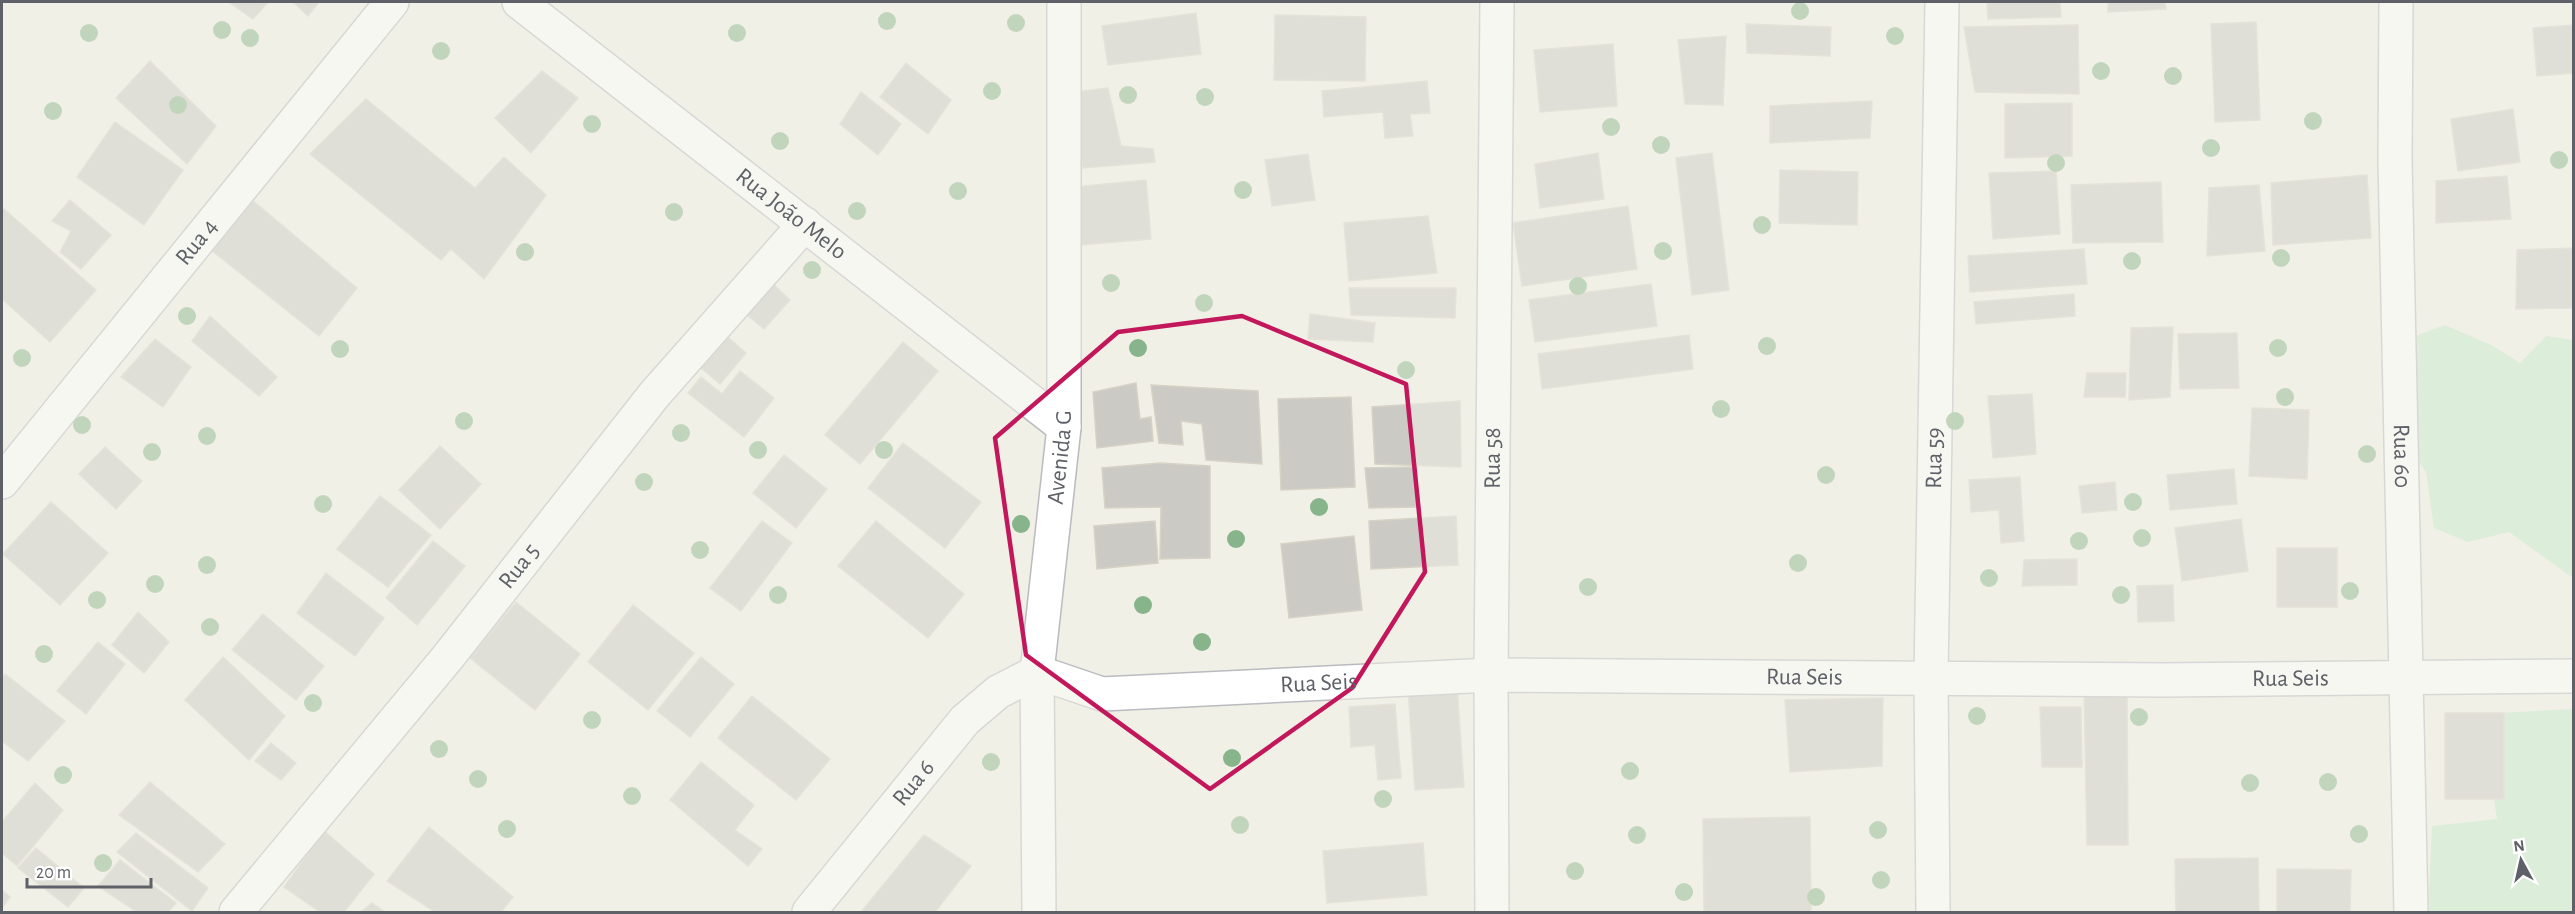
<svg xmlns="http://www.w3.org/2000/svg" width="2575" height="914" font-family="'Alegreya Sans',sans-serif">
<rect width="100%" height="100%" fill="#f1f0e7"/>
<path fill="#c4e8c8" d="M2445 325 2493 346 2520 363 2546 336 2573 340V578L2509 532 2468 542 2434 528 2426 472 2389 420 2410 338Z
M2573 709V912H2428L2432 826 2497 819 2481 714Z"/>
<path fill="#cccac4" stroke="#d6d2c5" stroke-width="1.5" d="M229 2H268L253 19Z
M293 2H319L308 16Z
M1987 2H2060L2061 17 1988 19Z
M2108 2H2165L2166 9 2108 12Z
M1196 13 1201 54 1108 65 1102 26Z
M1275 15 1366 17 1365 81 1274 80Z
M2256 22 2260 120 2215 122 2211 24Z
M1746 24 1831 27 1830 56 1747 53Z
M2078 25 2079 94 1975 92 1964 27Z
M2574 25V73L2537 76 2533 28Z
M1726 36 1723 105 1685 104 1678 40Z
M1613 44 1617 106 1540 112 1534 50Z
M150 61 216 126 187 164 116 98Z
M906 63 951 100 928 134 880 97Z
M542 71 578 98 531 153 495 118Z
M1427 81 1430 113 1410 114 1413 136 1385 138 1383 112 1324 117 1322 91Z
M1108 88 1121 146 1153 149 1155 162 1083 168 1077 125 1075 92Z
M861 92 901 124 878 155 840 124Z
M366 99 475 188 504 157 546 195 484 279 451 249 441 260 310 154Z
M1872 101 1870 138 1770 143V106Z
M2072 103V156L2005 158V104Z
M2513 109 2520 162 2458 171 2451 119Z
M115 122 183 170 144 225 77 177Z
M1598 153 1604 199 1540 208 1535 164Z
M1712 153 1729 290 1692 295 1676 158Z
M1308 154 1315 200 1272 206 1265 160Z
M1780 170 1858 172 1857 225 1779 223Z
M2056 171 2060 234 1993 239 1989 173Z
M2367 175 2371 238 2273 245 2271 183Z
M2507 176 2511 219 2436 223V181Z
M1146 180 1151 239 1080 245 1075 187Z
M2161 182 2163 242 2073 243 2071 185Z
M2259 185 2265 251 2207 256 2209 188Z
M246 195 357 288 319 336 206 246Z
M70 200 111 235 81 269 60 252 71 231 52 221Z
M1628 206 1637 269 1522 286 1513 223Z
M4 209 96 290 50 342 2 299V211Z
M1428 216 1437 273 1349 281 1344 223Z
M2574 248V308L2516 309 2517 250Z
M2084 249 2087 284 1970 292 1968 256Z
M773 284 790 300 764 329 746 314Z
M1651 284 1657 326 1535 342 1529 300Z
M1349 288H1456L1455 318 1351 315Z
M2074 294 2075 316 1976 324 1974 302Z
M1310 314 1375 323 1373 342 1308 339Z
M210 316 277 377 259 396 192 341Z
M2173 327 2170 397 2129 400 2131 328Z
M722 332 746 353 720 384 695 363Z
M2237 333 2239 388 2180 389 2178 334Z
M1689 335 1693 369 1542 389 1538 354Z
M155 339 191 367 163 407 121 377Z
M903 342 938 371 860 464 825 435Z
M740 371 774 398 744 437 688 393 701 377 722 394Z
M2087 373H2126L2125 397H2084Z
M1136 383 1140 419 1151 417 1153 441 1097 448 1093 392Z
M1151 385 1258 391 1262 464 1206 460 1202 424 1181 421 1183 445 1159 443Z
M2032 394 2036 454 1993 458 1988 396Z
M1351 397 1355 487 1281 490 1278 399Z
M1460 401 1461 467 1375 464 1372 407Z
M2252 408 2309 410 2307 479 2249 476Z
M903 443 981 502 945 548 868 488Z
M440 446 481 484 440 529 399 490Z
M105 447 142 481 116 509 79 474Z
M784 455 827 489 796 528 753 493Z
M1160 463 1210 466V558L1160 559 1161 507 1105 508 1102 468Z
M1417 467 1416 507 1369 508 1365 468Z
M2234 469 2237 504 2170 510 2167 475Z
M2020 477 2024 541 2001 543 1999 510 1971 512 1969 480Z
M2115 482 2117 510 2082 513 2079 486Z
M380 496 431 535 388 587 337 549Z
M51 502 108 553 60 605 3 554Z
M1456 516 1458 565 1371 569 1369 521Z
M2241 519 2248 571 2182 581 2175 528Z
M762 521 792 543 741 611 710 588Z
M876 521 964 594 928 638 838 566Z
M1155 521 1158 563 1097 569 1094 526Z
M1354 536 1362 610 1289 618 1281 544Z
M433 541 465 566 417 625 386 598Z
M2277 548H2337V607H2277Z
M2077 559V585L2022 586 2024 560Z
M326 573 384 618 355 656 297 613Z
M2173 585 2174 621 2138 622 2137 586Z
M516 602 580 654 535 710 470 658Z
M633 605 694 653 648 710 588 662Z
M138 612 169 642 144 673 112 645Z
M263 614 324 666 296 700 232 650Z
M98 642 125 664 86 714 57 691Z
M223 657 285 716 249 760 185 700Z
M701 657 734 684 690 737 657 711Z
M5 674 65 721 28 761 2 741V678Z
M1457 686 1464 787 1415 790 1408 690Z
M2084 689 2127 690 2128 845H2087Z
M752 696 830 759 796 800 718 738Z
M1883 698 1882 766 1790 772 1785 700Z
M1395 704 1401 778 1378 780 1375 745 1351 747 1349 707Z
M2040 707H2081L2082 767H2042Z
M2445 713H2504V799H2445Z
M271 743 296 763 281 780 255 761Z
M701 762 754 805 735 830 762 849 748 866 670 800Z
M150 782 225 844 198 872 119 815Z
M35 783 63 810 17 866 2 853V822Z
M1810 817 1811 912H1704L1703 819Z
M429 827 513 897 501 912H435L387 881Z
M324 831 374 874 344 912H320L284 887Z
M136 833 208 888 192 911 117 852Z
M924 835 971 866 935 912H861Z
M1423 843 1427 895 1327 903 1323 851Z
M36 848 84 888 68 907 18 868Z
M2258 858 2259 912H2176L2175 859Z
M120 860 176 903 168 912H137L98 886Z
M2277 869 2351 870 2350 912H2277Z
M2 890 10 897 2 908Z
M372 903 385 912H361Z"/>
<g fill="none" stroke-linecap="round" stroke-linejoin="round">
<g stroke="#b9bbc0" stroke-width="36">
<g id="minor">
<path id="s1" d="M519 2 1064 427"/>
<path id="s2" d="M2396 2 2395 159 2411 912"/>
<path id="s3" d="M2 482 392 2"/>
<path id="s4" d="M236 912 448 657 654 395 805 224"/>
<path id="s5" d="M809 912 965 720 998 692 1037 672 1102 694 1491 675 2162 680 2574 676"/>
<path id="s6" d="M1039 912 1037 672 1064 427V2"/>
<path id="s7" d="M1492 912 1491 675 1497 2"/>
<path id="s8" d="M1933 912 1931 677 1942 2"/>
</g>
</g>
<use href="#minor" stroke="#fff" stroke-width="33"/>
</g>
<g fill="#88b48b">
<circle cx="1800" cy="11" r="9"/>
<circle cx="887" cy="21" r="9"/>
<circle cx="1016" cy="23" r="9"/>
<circle cx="222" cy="30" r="9"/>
<circle cx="89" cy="33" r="9"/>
<circle cx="737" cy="33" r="9"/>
<circle cx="1895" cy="36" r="9"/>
<circle cx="250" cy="38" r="9"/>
<circle cx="441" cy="51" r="9"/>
<circle cx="2101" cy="71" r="9"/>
<circle cx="2173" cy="76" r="9"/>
<circle cx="992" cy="91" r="9"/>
<circle cx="1128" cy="95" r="9"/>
<circle cx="1205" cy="97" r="9"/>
<circle cx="178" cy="105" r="9"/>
<circle cx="53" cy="111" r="9"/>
<circle cx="2313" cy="121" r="9"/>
<circle cx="592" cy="124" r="9"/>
<circle cx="1611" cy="127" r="9"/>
<circle cx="780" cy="141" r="9"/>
<circle cx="1661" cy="145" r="9"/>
<circle cx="2211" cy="148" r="9"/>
<circle cx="2559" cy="160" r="9"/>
<circle cx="2056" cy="163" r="9"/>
<circle cx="1243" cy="190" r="9"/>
<circle cx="958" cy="191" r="9"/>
<circle cx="857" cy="211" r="9"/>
<circle cx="674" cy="212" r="9"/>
<circle cx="1762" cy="225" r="9"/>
<circle cx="1663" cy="251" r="9"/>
<circle cx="525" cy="252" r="9"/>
<circle cx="2281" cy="258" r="9"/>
<circle cx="2132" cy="261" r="9"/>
<circle cx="812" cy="270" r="9"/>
<circle cx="1111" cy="283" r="9"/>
<circle cx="1578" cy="286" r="9"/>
<circle cx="1204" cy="303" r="9"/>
<circle cx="187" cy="316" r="9"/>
<circle cx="1767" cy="346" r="9"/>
<circle cx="1138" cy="348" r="9"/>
<circle cx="2278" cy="348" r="9"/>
<circle cx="340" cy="349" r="9"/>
<circle cx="22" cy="358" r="9"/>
<circle cx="1406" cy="370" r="9"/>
<circle cx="2285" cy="397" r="9"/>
<circle cx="1721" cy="409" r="9"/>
<circle cx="464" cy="421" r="9"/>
<circle cx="1955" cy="421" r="9"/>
<circle cx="82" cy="425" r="9"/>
<circle cx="681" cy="433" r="9"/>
<circle cx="207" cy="436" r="9"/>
<circle cx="758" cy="450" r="9"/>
<circle cx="884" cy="450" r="9"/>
<circle cx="152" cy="452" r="9"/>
<circle cx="2367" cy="454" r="9"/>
<circle cx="1826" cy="475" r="9"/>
<circle cx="644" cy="482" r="9"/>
<circle cx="2133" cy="502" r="9"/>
<circle cx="323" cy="504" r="9"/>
<circle cx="1319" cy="507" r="9"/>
<circle cx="1021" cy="524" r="9"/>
<circle cx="2142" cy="538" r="9"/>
<circle cx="1236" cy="539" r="9"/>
<circle cx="2079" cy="541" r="9"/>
<circle cx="700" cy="550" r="9"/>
<circle cx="1798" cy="563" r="9"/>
<circle cx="207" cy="565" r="9"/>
<circle cx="1989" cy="578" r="9"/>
<circle cx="155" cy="584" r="9"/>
<circle cx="1588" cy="587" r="9"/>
<circle cx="2350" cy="591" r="9"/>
<circle cx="778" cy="595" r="9"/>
<circle cx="2121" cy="595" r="9"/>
<circle cx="97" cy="600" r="9"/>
<circle cx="1143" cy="605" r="9"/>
<circle cx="210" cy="627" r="9"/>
<circle cx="1202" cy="642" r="9"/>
<circle cx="44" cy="654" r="9"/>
<circle cx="313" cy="703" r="9"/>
<circle cx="1977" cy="716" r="9"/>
<circle cx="2139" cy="717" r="9"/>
<circle cx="592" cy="720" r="9"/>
<circle cx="439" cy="749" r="9"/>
<circle cx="1232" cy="758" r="9"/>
<circle cx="991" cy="762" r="9"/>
<circle cx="1630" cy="771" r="9"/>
<circle cx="63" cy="775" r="9"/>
<circle cx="478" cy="779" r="9"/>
<circle cx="2328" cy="782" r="9"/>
<circle cx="2250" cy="783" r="9"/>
<circle cx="632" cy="796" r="9"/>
<circle cx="1383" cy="799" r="9"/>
<circle cx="1240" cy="825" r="9"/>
<circle cx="507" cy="829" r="9"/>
<circle cx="1878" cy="830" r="9"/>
<circle cx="2359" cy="834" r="9"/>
<circle cx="1637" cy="835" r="9"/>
<circle cx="103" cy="863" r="9"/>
<circle cx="1575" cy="871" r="9"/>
<circle cx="1881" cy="880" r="9"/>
<circle cx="1684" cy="892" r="9"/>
<circle cx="1816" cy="897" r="9"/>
</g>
<path d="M0 0H2575V914H0ZM1242 316 1406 384 1425 572 1352 688 1210 789 1026 655 995 438 1118 332Z" fill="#f1f0e7" fill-opacity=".55" fill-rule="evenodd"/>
<path fill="none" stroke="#c2185b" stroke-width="4.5" stroke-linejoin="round" d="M1242 316 1406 384 1425 572 1352 688 1210 789 1026 655 995 438 1118 332Z"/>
<g text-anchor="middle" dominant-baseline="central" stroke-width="4.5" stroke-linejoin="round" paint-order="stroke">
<g font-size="24" fill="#5e6167" stroke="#fff">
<text stroke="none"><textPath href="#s1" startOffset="345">Rua João Melo</textPath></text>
<text stroke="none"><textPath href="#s3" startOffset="309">Rua 4</textPath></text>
<text stroke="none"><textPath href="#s6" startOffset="456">Avenida G</textPath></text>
<text stroke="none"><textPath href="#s7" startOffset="454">Rua 58</textPath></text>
<text stroke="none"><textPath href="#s8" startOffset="454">Rua 59</textPath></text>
<text stroke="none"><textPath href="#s2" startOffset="454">Rua 60</textPath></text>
<text stroke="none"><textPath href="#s4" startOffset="447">Rua 5</textPath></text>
<text stroke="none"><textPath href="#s5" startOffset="1106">Rua Seis</textPath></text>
<text stroke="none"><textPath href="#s5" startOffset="1592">Rua Seis</textPath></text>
<text stroke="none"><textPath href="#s5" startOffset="620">Rua Seis</textPath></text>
<text stroke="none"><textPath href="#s5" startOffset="166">Rua 6</textPath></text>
</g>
</g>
<rect width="2575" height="914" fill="none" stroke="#5e6167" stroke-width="6"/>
<g transform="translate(2521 860) rotate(352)" stroke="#ffffff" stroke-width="4.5" paint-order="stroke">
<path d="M0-4.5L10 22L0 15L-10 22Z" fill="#5e6167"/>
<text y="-9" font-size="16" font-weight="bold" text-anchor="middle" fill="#5e6167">N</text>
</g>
<path d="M27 878v9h124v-9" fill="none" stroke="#5e6167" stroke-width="3"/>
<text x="36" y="878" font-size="18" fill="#5e6167" stroke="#ffffff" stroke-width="4.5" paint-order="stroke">20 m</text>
</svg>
